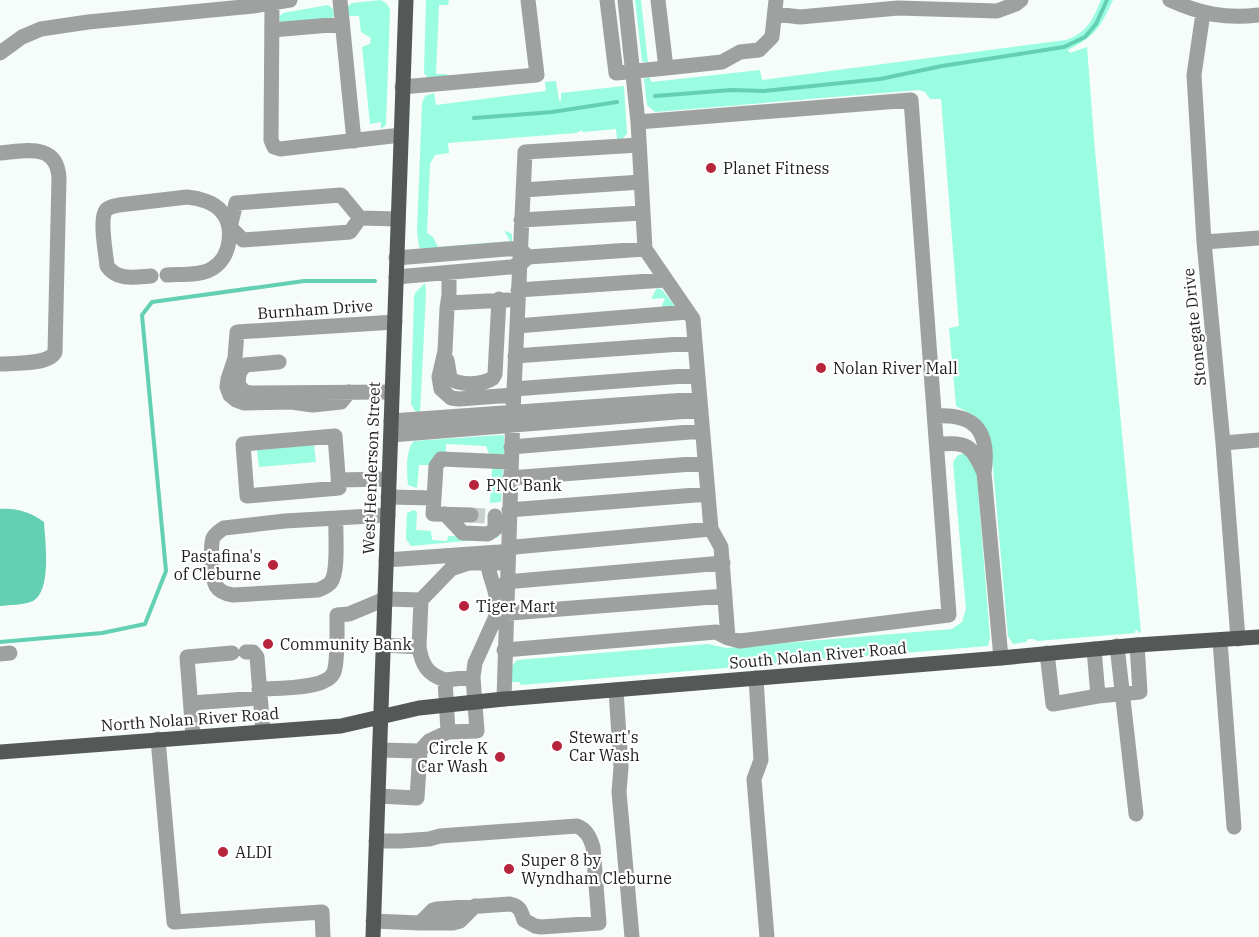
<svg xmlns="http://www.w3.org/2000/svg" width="1259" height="937" font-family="'IBM Plex Serif',serif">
<rect width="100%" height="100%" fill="#f5fcf9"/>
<path fill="#9afce0" d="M381 0 387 4 390 10 386 125 381 129V122L370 124 362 47 370 44 371 38 361 32 359 16H349L347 7 352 3Z
M426 0H449L448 5H439L436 74H447V76L428 78 424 73Z
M635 0H641L648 63 642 61Z
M1101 0H1113C1100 28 1096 35 1068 50L1070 53 1087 47 1095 151 1141 632 1138 633V630L1135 631V633L1037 641 1034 639H1028L1026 642 1013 644 1008 636 991 445 973 415 956 406 949 328 959 326 941 99H930L925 92 919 90 655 112 647 105 644 79 649 77 652 82 760 70 762 80 1066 40C1087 33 1093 19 1101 0Z
M328 5 333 9 334 16 331 19 280 23 279 17 283 13Z
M556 81 559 100 561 101V93L624 86 627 134 622 139H617L616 129 583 132 582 130 576 133 448 143 449 153 435 155 430 164 427 233 433 237 438 247 510 241 505 232 506 231 512 234V241L425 250 419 247 417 231 422 104 425 96 434 93 436 105 546 91 545 82Z
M425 283 426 293 420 413 415 411 411 404 414 298 415 293Z
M657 288 662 290 675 306 661 308 665 298 651 299Z
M501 435 504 436V454L490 456 486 446 446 444V453L430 465H419L417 488 408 485C407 473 405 450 414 441Z
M314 445 316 462 259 467 257 450Z
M966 453 976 463 990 638 988 646 521 685 519 682H512V666L517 660 708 644 726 648 952 629 962 622 966 609 953 462 958 455Z
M494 466 503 468 501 502 490 503 492 469Z
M414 510 417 512 416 530 431 531 432 540 447 541 448 536 490 537 500 535 497 538 411 546 406 539 407 513Z"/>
<path fill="#64d0b3" d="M0 509C17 508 30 512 44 522 45 541 52 590 33 601 25 605 9 605 0 606Z"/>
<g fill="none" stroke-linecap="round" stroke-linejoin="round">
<path stroke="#64d0b3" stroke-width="4" d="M655 96 731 90 764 91 880 79 942 66 1064 47 1085 37 1096 24 1107 0
M474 118 552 112 617 102
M0 642 102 633 145 624 166 571 142 315 152 302 304 281H375"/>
<path stroke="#cad0cd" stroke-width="15" stroke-dasharray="15 8" stroke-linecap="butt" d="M471 515 485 516"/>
<path stroke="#9ea1a0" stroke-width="15" d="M340 0 354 141
M607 0 616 73 666 68 658 0
M625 0 638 122 645 249 693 319 711 529 721 547 728 638
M1170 0C1201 14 1225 19 1259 15
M272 3 271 140 274 147 280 149 401 135
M1203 13 1194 75 1204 242 1223 443 1238 639
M775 14 800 17 898 8 997 11 1016 4 1021 0
M272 30 342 24
M0 53 22 37 41 29 88 22 253 6 290 0
M666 68 722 62 740 52 759 50 772 37 776 0
M402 87 537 75 528 0
M0 153C25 151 57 142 59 178L55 352C49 365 14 363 0 364
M523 190 641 182
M360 218 350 232 243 240 230 227 236 203 341 195 360 218 398 219
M521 220 642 213
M1204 242 1259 238
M528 257 645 249
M396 258 520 248 525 254
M449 273V295L447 308 445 351 439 377 441 389 451 398 459 399 513 395
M151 276C135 277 117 281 107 266 106 254 99 219 106 210 110 206 115 206 119 205L187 197C198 198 214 202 221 211 235 226 231 257 213 268 201 276 181 274 167 275
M396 277 511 267 520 264 525 260
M518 290 665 280
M448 303 508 300
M517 326 688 312
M515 356 695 343
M447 360 450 378C459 386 483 385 493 378L495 374 499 299
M279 362 245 365 239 373 238 384 244 392 251 393 392 392
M514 389 697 375
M349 392 341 402 313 405 291 402 244 403 236 400 230 395 227 387 228 379 235 358 237 332 395 322
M935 416C977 413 990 433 984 473L1001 658
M391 421 700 399
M391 435 701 410
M335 436 339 488 247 496 243 444Z
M1223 443 1259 440
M937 445C967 440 973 447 984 473
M511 447 702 431
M510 478 705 463
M338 480 389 479
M388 497 434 498 436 466 441 459 511 462
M434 498 433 514 471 515
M509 510 708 494
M445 514 463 533 488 534 495 529V516
M336 518C335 532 339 571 331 582 328 586 323 588 318 590L233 595C226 594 220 592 216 586 212 579 210 546 213 538 216 533 219 531 224 528L285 521 388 515
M386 560 499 552 508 551 515 547 711 529
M488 563C489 580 497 587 497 606
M506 582 723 563
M421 600 451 569 469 563H507
M1220 641 1234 827
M1117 646 1136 814
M419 647C422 665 427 674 445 680
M1094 649 1098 696 1140 692 1137 645
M504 650 716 632 728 638 740 641 949 615 911 100 638 122
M246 652H253L257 657 263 731
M1047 653 1053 704 1098 696
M0 654 10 653
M473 677 475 663 497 614 725 596
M756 678 761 760 754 779 767 937
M259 689C277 688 327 690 334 672 338 661 337 628 337 615L349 614 385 599 421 600 419 647 383 645
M616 690 621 767 619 792 632 937
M504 699 513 412 525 152 639 145
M191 703 260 698
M193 736 187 657 232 653
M158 739 174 922 322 912 323 937
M420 751 429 741 448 732 445 680 473 677 477 731 448 732
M378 796 417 798 420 751 380 750
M373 921 420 923 433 910 437 909 510 904C520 906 521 911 524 920L535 926 541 927 599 923 593 847C590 838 587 830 577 826L440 836 429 839 401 841H376
M420 923H453L460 921 475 906"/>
<path stroke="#545957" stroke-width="15" d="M0 752 341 726 419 708 504 699 1001 658 1137 645 1259 637
M373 937 406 0"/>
</g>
<g fill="#b7253c" stroke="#fff" stroke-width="2">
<circle cx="711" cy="168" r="6"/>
<circle cx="821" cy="368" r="6"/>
<circle cx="474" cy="485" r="6"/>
<circle cx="273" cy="565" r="6"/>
<circle cx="464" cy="606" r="6"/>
<circle cx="268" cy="644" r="6"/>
<circle cx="557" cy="746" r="6"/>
<circle cx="500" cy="757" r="6"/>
<circle cx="223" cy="852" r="6"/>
<circle cx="509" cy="869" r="6"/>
</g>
<g text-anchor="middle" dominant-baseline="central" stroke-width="4.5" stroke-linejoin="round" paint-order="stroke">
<g font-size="16" fill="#1d1f1e" stroke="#fff" text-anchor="start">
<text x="723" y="168">Planet Fitness</text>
<text x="833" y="368">Nolan River Mall</text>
<text x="486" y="485">PNC Bank</text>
<text x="261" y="556" text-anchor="end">Pastafina's<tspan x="261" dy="18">of Cleburne</tspan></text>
<text x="476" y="606">Tiger Mart</text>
<text x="280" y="644">Community Bank</text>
<text x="569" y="737">Stewart's<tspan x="569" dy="18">Car Wash</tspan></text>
<text x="488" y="748" text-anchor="end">Circle K<tspan x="488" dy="18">Car Wash</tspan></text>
<text x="235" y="852">ALDI</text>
<text x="521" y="860">Super 8 by<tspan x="521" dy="18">Wyndham Cleburne</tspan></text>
</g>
<g font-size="16" fill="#1d1f1e" stroke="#fff">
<text transform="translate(315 309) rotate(-4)">Burnham Drive</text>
<text transform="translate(1194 327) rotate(-96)">Stonegate Drive</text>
<text transform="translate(371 468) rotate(-88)">West Henderson Street</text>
<text transform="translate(818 655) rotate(-5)">South Nolan River Road</text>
<text transform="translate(190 719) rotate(-4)">North Nolan River Road</text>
</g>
</g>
</svg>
